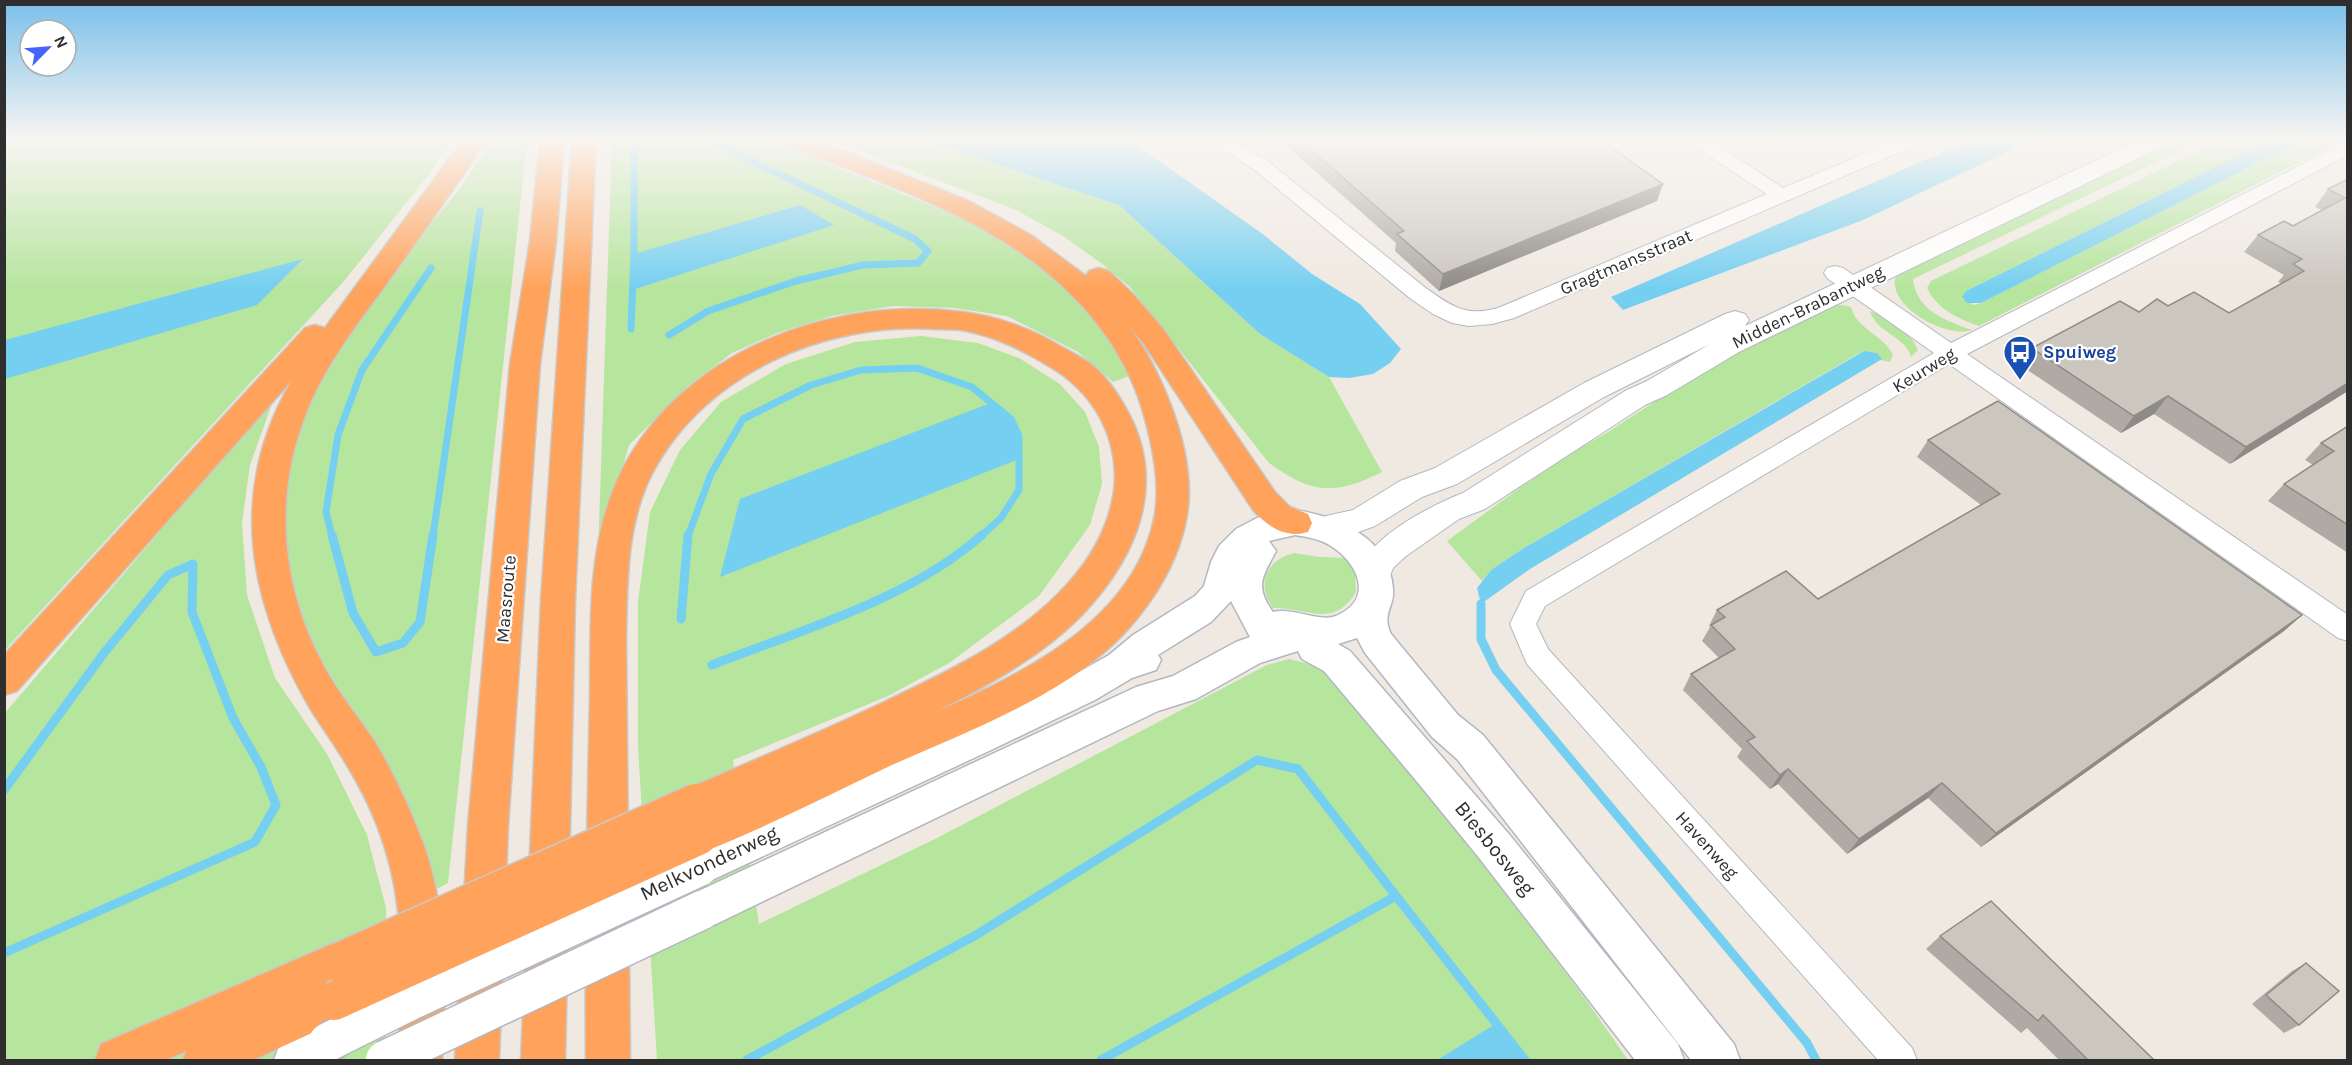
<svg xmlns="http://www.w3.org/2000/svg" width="2352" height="1065" font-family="Karla,sans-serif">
<rect width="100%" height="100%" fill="#efe9e1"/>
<path fill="#b6e59e" d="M5 140H452L429 174 345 280 5 650Z
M492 140H527L448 883 427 894 384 761 302 629 281 543 284 482 294 434 322 370 379 288 460 188Z
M612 140H769L945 211 1001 237 1078 295 1113 338 1129 376 1113 382 1078 352 1007 316 954 308 893 306 832 316 777 333 732 353 688 386 629 445 598 556Z
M831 140H924L1119 205 1260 334 1329 377 1382 472C1334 496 1312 494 1269 463L1130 287 1101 263 1063 236 1014 209Z
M2168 140H2202L1913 279C1916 310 1946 321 1972 330 1943 341 1869 295 1904 266Z
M2221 140H2270L1966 291 1962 298 1974 305 1981 303 2303 140H2342L1979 326C1959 319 1937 309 1927 288L1931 281Z
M1843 305 1851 307C1857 330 1883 334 1893 355L1890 362 1881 360 1864 351 1854 356 1524 548 1491 570 1482 581 1447 541 1554 463 1608 432 1711 365 1824 306Z
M1870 311C1889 318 1910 331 1918 350L1911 357C1906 336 1876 333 1870 311Z
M921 336 978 343 1019 358 1060 384 1085 412 1099 447 1102 484 1090 525 1039 596 949 663 888 696 733 760 759 924 937 838 1267 665 1289 659 1321 667 1391 741 1586 1000 1628 1060H657L638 747V602L650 512 680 450 721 402 786 364 855 342Z
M274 398 250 465 242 523 247 595 275 678 327 754 367 835 386 908V1060H5V713Z
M1294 553 1320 557 1346 558 1355 572 1356 592C1333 630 1306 607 1273 608 1256 585 1266 560 1294 553Z"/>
<path fill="#75cff0" d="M924 140H1123L1135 144 1264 235 1312 274 1360 304 1401 349 1390 363 1373 374 1349 378 1329 377 1260 334 1119 205Z
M1971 140H2032L1863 220 1623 310 1611 297Z
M2270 140H2303L1981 303H1967L1962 297 1966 291Z
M800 205 834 225 632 290 634 254Z
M303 259 257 305 5 379V340Z
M1864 351 1877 353 1882 359 1530 569 1481 604 1477 588 1491 570 1524 548Z
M993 402C1015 422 1019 430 1019 459L720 577 740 499Z
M1497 1023 1525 1060H1437Z"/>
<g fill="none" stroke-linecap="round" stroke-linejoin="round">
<path stroke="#75cff0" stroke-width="7" d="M631 329 634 254V140
M669 335 708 311 796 281 863 265 918 263 928 251 915 239 731 151 713 140
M332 536 326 512 338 435 362 370 431 268
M433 536 480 211
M688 536 711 474 743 419 811 385 861 370 917 368 972 387 1011 419 1019 436V490L1001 518 981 536"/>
<path stroke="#75cff0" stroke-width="9" d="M332 535 353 613 376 652 403 643 420 622 433 535
M1481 604V639L1496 670 1807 1043 1816 1060
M681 619 688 535
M712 665C802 630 910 599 982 535
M4 790 104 653 168 575 193 564 192 612 233 718 261 767 276 805 255 842 4 953
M1396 896 1525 1060
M747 1060 976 935 1257 760 1298 769 1396 896 1101 1060"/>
<g stroke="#b4b7c1" stroke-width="2">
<path id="minor" d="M1210 140H1232L1270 163 1427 289C1453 307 1466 317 1498 308L1767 194 1691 144 1689 140H1710L1783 188 1897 140H1922L1919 144 1514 318 1492 324 1469 326 1452 323 1433 314 1411 299 1256 171Z
M2348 141V155L1967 354 2348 615V641L2338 638 1949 364 1545 606 1536 624 1548 649 1912 1048 1917 1060H1878L1527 664 1510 624 1526 591 1934 353 1827 278 1824 273 1827 268 1835 266 1843 268 1951 343Z"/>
</g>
<g stroke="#b4b7c1" stroke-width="2">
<path id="tertiary" d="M2139 140H2169L2165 145 1739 352 1667 395 1645 405 1485 509 1459 519 1406 556 1393 568 1386 587 1375 591 1364 587C1343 548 1434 504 1463 493L1625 391 1647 381 1710 344 1604 397 1457 484 1422 497 1375 526 1342 538 1324 539 1313 535 1308 527 1313 519 1353 510 1400 481 1435 468 1584 383 1725 314 1735 311 1745 314 1749 320 1745 326Z"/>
</g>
<g stroke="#b4b7c1" stroke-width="3">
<path id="secondary" d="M1295 510C1339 517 1390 538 1393 589 1395 607 1381 613 1391 634L1458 715 1483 735 1734 1044 1740 1060H1691L1457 759 1432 737 1365 653 1357 638 1338 644 1350 651 1508 833 1678 1044 1684 1060H1635L1480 859 1419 784 1324 671 1302 659 1298 651 1260 663 1196 699 1158 711 716 924 702 929 688 924 682 910 688 896 1136 687 1173 676 1236 642 1250 637 1231 601 1211 622 1158 655 1161 660 1156 670 1132 678 1095 700 991 750 699 886 685 880 679 867 685 854 1069 678 1109 655 1133 635 1195 596 1204 586 1211 562 1219 546 1236 529 1257 518ZM1295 535C1308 537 1320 539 1331 546 1358 563 1374 598 1338 615 1321 624 1294 607 1273 612 1254 586 1263 576 1276 551L1269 541Z
M328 1020 343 1027 350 1042 343 1057 338 1060H274L280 1044Z"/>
</g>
<g stroke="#c9c9c9" stroke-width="3">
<path id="motorway" d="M463 140H487C455 188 421 235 388 282 357 324 324 366 305 416 274 495 281 582 319 657 334 688 356 714 375 742 394 774 410 809 423 843 448 913 446 987 442 1060H398C400 985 408 919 384 845 373 810 356 778 336 748 328 735 319 723 311 710 249 603 226 493 292 380L17 691 4 695V655L305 328 315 325 325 328Z
M540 140H564L556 241 540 364 508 826 499 1060H455L468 826 510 364 530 241Z
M572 140H596L575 600 565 1060H521L541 600Z
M783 140H816L969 201 1031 235 1086 276 1089 271 1099 268 1109 271 1134 295 1164 330 1275 492 1290 507 1308 514 1312 523 1308 532C1285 539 1267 526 1253 510L1144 344 1130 327C1164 376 1197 455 1187 515 1177 575 1135 631 1086 667 1028 709 958 736 892 765 828 795 764 829 698 854L684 849 678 836 684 823 693 819 682 815 677 803 682 791C750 762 817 734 884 702 945 673 1009 643 1058 594 1087 565 1108 532 1114 491 1120 440 1095 394 1052 368 1025 351 999 338 967 331 957 329 945 329 934 329 825 322 706 373 653 472 626 522 627 586 626 642L630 1060H586C585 940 587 820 590 700 591 631 587 558 612 493 635 432 682 385 738 354 806 317 886 302 963 312 996 316 1032 329 1060 346 1069 351 1079 356 1088 362 1103 373 1115 389 1124 405 1169 480 1139 555 1082 615 1041 657 988 685 936 712 1024 673 1136 620 1155 514 1160 484 1153 448 1145 419 1129 357 1089 305 1039 266 965 209 873 179 786 145Z
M339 941 354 947 360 962 354 977 341 982 349 986 355 1001 349 1016 253 1060H183L186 1051 166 1060H95L101 1044Z"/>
</g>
<use href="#minor" fill="#fff" fill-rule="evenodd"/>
<use href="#tertiary" fill="#fff" fill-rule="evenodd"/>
<use href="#secondary" fill="#fff" fill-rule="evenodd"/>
<use href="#motorway" fill="#ffa35c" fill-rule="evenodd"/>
<g stroke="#b4b7c1" stroke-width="41" stroke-linecap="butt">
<path id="secondary-bridge" d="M328 1042 410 1001 699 867
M385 1060 702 910"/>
</g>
<g stroke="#c9c9c9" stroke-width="41" stroke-linecap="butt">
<path id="motorway-bridge" d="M339 962 696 803
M334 1001 698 836"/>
</g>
<use href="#secondary-bridge" stroke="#fff" stroke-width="38"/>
<use href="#motorway-bridge" stroke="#ffa35c" stroke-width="38"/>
</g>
<path fill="#afaba4" d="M1280 140H1601L1657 201 1439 291 1395 251 1396 243Z
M2348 179V391L2230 464 2154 414 2121 433 2020 365 2032 348 2139 312 2168 306 2229 313 2281 283 2278 282 2284 275 2244 252 2258 235 2293 226 2322 210 2315 207 2328 189Z
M2348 426V553L2268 501 2284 484 2313 465 2305 460 2321 443Z
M1928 440 2302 615 2284 631 1981 847 1928 798 1847 854 1778 784 1770 789 1737 757 1742 749 1683 690 1691 674 1719 658 1702 641 1710 627 1709 626 1717 610 1818 599 1981 505 1917 457Z
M1940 936 2154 1060H2059L2027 1028 2021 1033 1926 949Z
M2306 963 2299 1025 2284 1033 2252 1004 2292 971Z"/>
<path fill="#8e8b86" d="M1663 184 1657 201 1439 291 1443 274Z
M2348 383V391L2230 464 2246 447Z
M2168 396 2154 414 2121 433 2134 416Z
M2302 615 2284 631 1981 847 1996 833Z
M1788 769 1778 784 1770 789 1780 775Z
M1942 783 1928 798 1847 854 1859 839Z"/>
<path fill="#cbc7bf" stroke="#8e8b86" stroke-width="1.5" d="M1300 140H1601L1663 184 1443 274 1397 234 1404 231Z
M2348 179V383L2246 447 2168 396 2134 416 2032 348 2120 301 2139 312 2157 299 2168 306 2194 292 2229 313 2304 271 2293 264 2302 259 2258 235 2284 221 2293 226 2345 198 2328 189Z
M1998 401 2302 615 1996 833 1942 783 1859 839 1788 769 1780 775 1747 741 1755 737 1691 674 1735 649 1711 625 1725 617 1717 610 1786 571 1818 599 2000 494 1928 440Z
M2348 426V525L2284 484 2334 451 2321 443Z
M1991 901 2154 1060H2088L2043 1015 2038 1021 1940 936Z
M2306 963 2339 991 2299 1025 2266 995Z"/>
<linearGradient id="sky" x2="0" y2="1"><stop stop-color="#7abfeb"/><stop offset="0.48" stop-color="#f8f5f2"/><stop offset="1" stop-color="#f8f5f2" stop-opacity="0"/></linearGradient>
<rect width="2352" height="289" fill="url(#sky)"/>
<defs>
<g id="bus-pin" transform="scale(1.725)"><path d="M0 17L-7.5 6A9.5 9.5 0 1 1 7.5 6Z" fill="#1a4fb4" stroke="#fff"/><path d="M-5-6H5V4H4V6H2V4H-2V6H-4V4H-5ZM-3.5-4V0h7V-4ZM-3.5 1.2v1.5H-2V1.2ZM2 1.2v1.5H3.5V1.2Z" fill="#fff"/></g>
</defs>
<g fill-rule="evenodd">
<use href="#bus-pin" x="2020" y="352"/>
</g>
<g text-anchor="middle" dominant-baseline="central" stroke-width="4.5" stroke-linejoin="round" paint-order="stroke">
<g font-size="18" fill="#2e2e2e" stroke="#fff">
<text transform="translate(1626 262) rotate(-23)">Gragtmansstraat</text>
<text transform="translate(1808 307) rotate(-26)">Midden-Brabantweg</text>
<text transform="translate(1924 370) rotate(-31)">Keurweg</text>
<text transform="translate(506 599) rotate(-85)">Maasroute</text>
<text transform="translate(1707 845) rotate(48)">Havenweg</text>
</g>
<g font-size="18" font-weight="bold" fill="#164399" stroke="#fff" text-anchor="start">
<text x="2043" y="352">Spuiweg</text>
</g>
<g font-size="21" fill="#2e2e2e" stroke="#fff">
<text transform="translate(1495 848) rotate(51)">Biesbosweg</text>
<text transform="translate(709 863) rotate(-25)">Melkvonderweg</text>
</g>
</g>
<rect width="2352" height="1065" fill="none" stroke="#2e2e2e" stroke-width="12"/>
<g transform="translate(48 48) rotate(65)"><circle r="28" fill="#ffffff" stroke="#ababab" stroke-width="1.5"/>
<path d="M0-4.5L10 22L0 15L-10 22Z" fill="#4264fb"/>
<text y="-9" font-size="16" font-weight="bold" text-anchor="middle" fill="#2e2e2e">N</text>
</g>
</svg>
